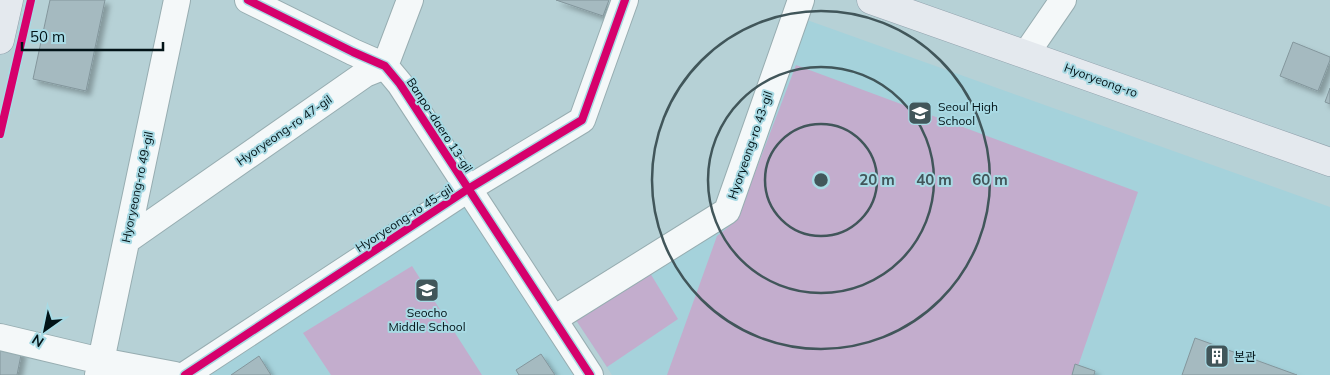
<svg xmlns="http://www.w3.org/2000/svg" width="1330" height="375" font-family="Mulish,'Noto Sans KR',sans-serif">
<defs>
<filter id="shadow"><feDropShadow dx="4.5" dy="4.5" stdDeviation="2.5" flood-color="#0004"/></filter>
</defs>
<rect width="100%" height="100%" fill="#b6d1d6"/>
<path fill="#a5d2db" d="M807 20 1330 207V375H612L572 314 736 212Z
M466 205 575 375H200Z"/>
<path fill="#c3adcd" d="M796 65 1138 192 1075 375H667L717 236 737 220Z
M412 266 482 375H331L303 333Z
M647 268 678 319 607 367 572 314Z"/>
<path fill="#a5bac0" stroke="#83969c" filter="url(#shadow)" d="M50 0H105L86 91 33 79Z
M556 0H609L603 16Z
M1293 42 1330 57V60L1318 91 1280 76Z
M1330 88V104L1325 102Z
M1195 338 1297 375H1182Z
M0 346 22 350 17 375H0Z
M541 354 555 375H519L516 370Z
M259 356 271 375H231Z
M1075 364 1095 371 1094 375H1072Z"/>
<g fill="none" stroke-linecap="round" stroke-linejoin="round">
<g stroke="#97adb1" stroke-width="28">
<path id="minor" d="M248 0 353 52 385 66 400 84 590 375
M1026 54 1063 0
M127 240 365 74 385 66 410 0
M554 319 727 211 801 0
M0 337 101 361 175 375
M98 375 177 0
M185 375 468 189 582 120 625 0"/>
</g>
<g stroke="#92a2ad" stroke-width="29">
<path id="major" d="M871 0 1330 162
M0 40 9 0"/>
</g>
<use href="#minor" stroke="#f4f8f9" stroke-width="26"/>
<use href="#major" stroke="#e4e9ee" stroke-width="28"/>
<g stroke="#a8dae4" stroke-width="11">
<path id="cycleway" d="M248 0 353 52 385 66 400 84 590 375
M0 134 31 0
M185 375 468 189 582 120 625 0"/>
</g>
<use href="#cycleway" stroke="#d6006c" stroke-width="8"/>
</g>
<g fill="none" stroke="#41565a" stroke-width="2.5">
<circle cx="821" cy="180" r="56"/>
<circle cx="821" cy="180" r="113"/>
<circle cx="821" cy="180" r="169"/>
</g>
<defs>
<g id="school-square" transform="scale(1.25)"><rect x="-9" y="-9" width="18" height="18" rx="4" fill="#41565a" stroke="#a8dae4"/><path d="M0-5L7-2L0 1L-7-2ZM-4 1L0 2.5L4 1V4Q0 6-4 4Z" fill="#fff"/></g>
<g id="building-square" transform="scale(1.25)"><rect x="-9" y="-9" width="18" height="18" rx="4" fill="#41565a" stroke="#a8dae4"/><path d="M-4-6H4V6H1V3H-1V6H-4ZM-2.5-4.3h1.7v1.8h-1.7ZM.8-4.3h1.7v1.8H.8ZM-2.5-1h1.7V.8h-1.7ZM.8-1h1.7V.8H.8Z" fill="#fff"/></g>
</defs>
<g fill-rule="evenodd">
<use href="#school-square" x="920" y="113"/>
<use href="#school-square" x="427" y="290"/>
<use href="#building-square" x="1217" y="356"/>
</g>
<g text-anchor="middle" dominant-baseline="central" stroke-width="4" stroke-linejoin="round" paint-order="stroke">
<g font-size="12" fill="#021317" stroke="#a8dae4">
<text transform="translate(1101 80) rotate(20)">Hyoryeong-ro</text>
<text transform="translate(440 125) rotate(57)">Banpo-daero 13-gil</text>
<text transform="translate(284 130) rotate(-35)">Hyoryeong-ro 47-gil</text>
<text transform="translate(750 145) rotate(-71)">Hyoryeong-ro 43-gil</text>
<text transform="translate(137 187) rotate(-78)">Hyoryeong-ro 49-gil</text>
<text transform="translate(404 218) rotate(-33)">Hyoryeong-ro 45-gil</text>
</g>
<g font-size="12" fill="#021317" stroke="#a8dae4" text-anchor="start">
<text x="938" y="106">Seoul High<tspan x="938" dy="14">School</tspan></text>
<text x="427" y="312" text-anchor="middle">Seocho<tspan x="427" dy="14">Middle School</tspan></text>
<text x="1234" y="356">본관</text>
</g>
</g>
<circle cx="821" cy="180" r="8" fill="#41565a" stroke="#a8dae4" stroke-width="2.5"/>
<g font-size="15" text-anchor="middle" font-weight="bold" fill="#41565a" stroke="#a8dae4" stroke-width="4" stroke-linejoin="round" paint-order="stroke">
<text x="877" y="185">20 m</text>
<text x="934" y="185">40 m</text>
<text x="990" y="185">60 m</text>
</g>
<g transform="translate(45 330) rotate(213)" stroke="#a8dae4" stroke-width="4" paint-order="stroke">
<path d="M0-4L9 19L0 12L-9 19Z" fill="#021317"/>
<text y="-8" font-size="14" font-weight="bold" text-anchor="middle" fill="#021317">N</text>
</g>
<path d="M22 42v8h141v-8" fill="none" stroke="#021317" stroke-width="2.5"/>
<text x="30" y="42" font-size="15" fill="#021317" stroke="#a8dae4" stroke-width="4" paint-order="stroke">50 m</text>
</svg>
